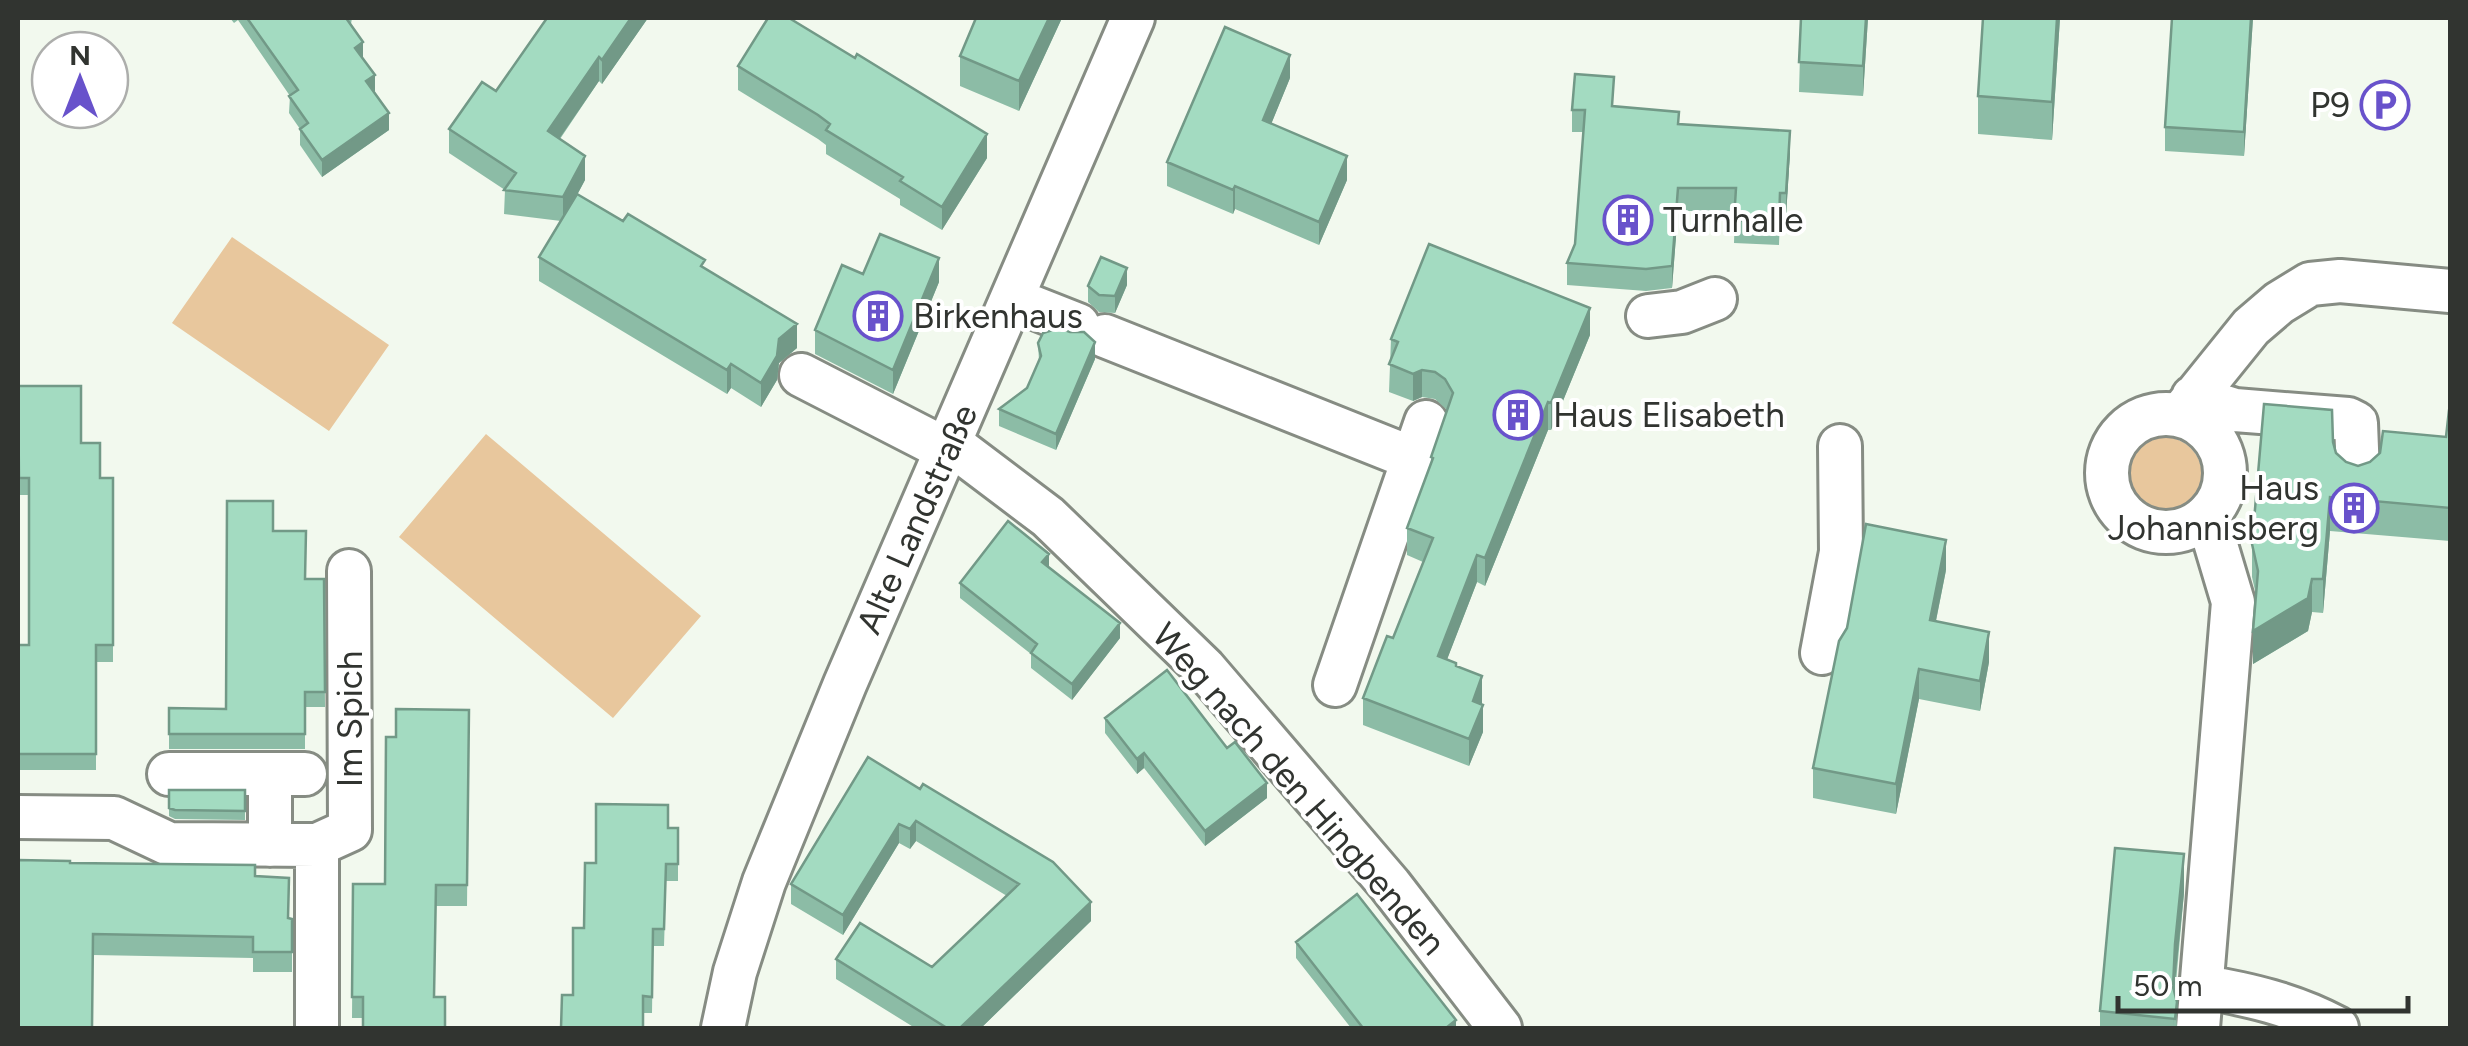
<svg xmlns="http://www.w3.org/2000/svg" width="2468" height="1046" font-family="Figtree,sans-serif">
<rect width="100%" height="100%" fill="#f2f9ee"/>
<path fill="#e8c79d" d="M232 237 389 345 329 431 172 323Z
M486 434 701 616 613 718 399 537Z
M2126 475a38 38 0 1 1 76 0a38 38 0 1 1-76 0Z"/>
<g fill="none" stroke-linecap="round" stroke-linejoin="round">
<g stroke="#868c83" stroke-width="48">
<path id="minor" d="M1012 299 1078 325
M1648 316 1682 312 1715 299
M1105 336 1414 459
M801 375 947 450
M2193 397 2235 410 2348 419 2356 423 2358 474
M2107 473a59 59 0 1 1 118 0a59 59 0 1 1-118 0Z
M2180 415 2251 327 2279 303 2310 284 2340 281 2450 291
M950 443 1048 517 1204 668 1390 885 1500 1028
M1822 653 1841 552 1840 446
M1335 685 1426 422
M169 774H305
M18 817 114 818 169 844 317 845
M270 845V774
M2200 986C2250 995 2292 1004 2337 1028
M317 1028V845L350 830 349 571
M723 1028 735 972 764 882 845 684 1133 18
M2198 1028 2233 602 2207 515"/>
</g>
<use href="#minor" stroke="#fff" stroke-width="42"/>
</g>
<path fill="#8cbca6" d="M230 18H352L351 24 374 92 389 130 322 177 300 145V129L289 113 290 96 238 20 234 23Z
M547 18H648L602 84 599 81 560 139 585 180 577 195 705 268 797 348 779 363 777 380 761 407 731 388 727 394 539 281V257L561 221 504 214 505 190 449 153V129L496 91Z
M1062 18 1019 111 960 86V56Z
M1801 18H1868L1863 96 1799 92Z
M2060 18 2052 140 1978 134V96Z
M2172 18H2253L2244 156 2165 151V127Z
M738 66 987 158 942 230 900 205V199L826 154V145L818 139 738 90Z
M1290 78 1271 124 1347 180 1319 245 1235 209 1233 214 1167 186V162Z
M1613 107 1790 153 1786 216 1780 215 1779 245 1734 243 1735 211H1678L1672 288 1646 291 1567 285V263L1575 244 1584 132H1572V110Z
M863 274 939 282 893 394 815 354V330Z
M1127 285 1115 313 1099 312 1088 302V286Z
M1590 335 1551 430H1548L1485 586 1477 582 1447 659 1456 666 1482 704 1483 732 1469 766 1363 725V698L1393 638 1423 562 1407 555V528L1431 463V457L1447 410 1435 399 1422 397 1413 401 1389 392 1391 339Z
M1038 343 1095 359 1056 450 999 426V409L1027 388 1039 361Z
M18 386 81 443 100 478H113V662H96V770H18V645H29V495H19Z
M2450 409V541L2330 531 2323 613 2312 612 2308 631 2253 664 2256 595 2252 577V544L2333 442 2336 453 2346 462 2358 466 2446 437Z
M273 531 305 579H324L325 707H305V749H169V708L226 709Z
M1049 568 1120 638 1072 700 1031 668V654L960 598V583Z
M1946 570 1936 621 1989 662 1980 711 1919 699 1896 814 1813 798V768Z
M469 710 467 906H436L363 1018H352L353 884H385L396 737Z
M1105 718 1227 748 1267 798 1205 846 1144 768 1137 774 1105 733Z
M868 757 1091 921 981 1028H915L836 979V959L932 967 1007 896 916 841 910 849 899 843 843 935 791 904V884Z
M169 790H245V820L175 819 169 816Z
M668 828H678V881H666L664 946H653L652 1013H643L573 995 596 863Z
M70 863 255 876 288 918 292 919V972H253V958L93 955Z
M2184 893 2175 994 2177 1028H2100V1011Z
M1296 942 1456 1028H1351L1296 958Z"/>
<path fill="#729987" d="M631 18H648L602 84V60Z
M1049 18H1062L1019 111V81Z
M1866 18H1868L1863 96V66Z
M2057 18H2060L2052 140V102Z
M2251 18H2253L2244 156V132Z
M363 42V58L355 48Z
M1290 55V78L1263 144V120Z
M599 57V81L548 155V131Z
M375 75V92L366 81Z
M389 113V130L322 177V160Z
M1790 131V153L1786 216V193Z
M987 134V158L942 230V207Z
M585 156V180L563 221V197Z
M1347 156V180L1319 245V222Z
M1235 186V209L1233 214V190Z
M1678 188V211L1672 288V266Z
M939 258V282L893 394V370Z
M1127 268V285L1115 313V296Z
M1590 308V335L1551 430V403Z
M797 324V348L779 363 777 380 761 407V383L779 339Z
M1095 342V359L1056 450V434Z
M731 364V388L727 394V370Z
M1422 370V397L1413 401V374Z
M1548 402V430L1485 586V558Z
M2330 497V531L2323 613V579Z
M1946 540V570L1930 650V620Z
M1049 554V569L1042 562Z
M1477 555V582L1438 683V656Z
M2312 579V612L2308 631 2253 664V631Z
M1120 623V638L1072 700V684Z
M1989 632V662L1980 711V681Z
M1919 669V699L1896 814V784Z
M1482 676V703L1473 728V701Z
M1483 705V732L1469 766V739Z
M1144 753V768L1137 774V759Z
M1267 783V798L1205 846V831Z
M916 821V841L910 849V829Z
M899 824V843L843 935V915Z
M2184 854V893L2175 982 2173 1026 2175 944Z
M1091 902V921L981 1028H960Z
M1456 1020V1028H1446Z"/>
<path fill="#a3dbc1" stroke="#729987" stroke-width="2.5" d="M247 18H346L363 42 355 48 375 75 366 81 389 113 322 160 300 129 308 123 289 96 298 90Z
M547 18H631L602 60 599 57 548 131 585 156 563 197 504 190 516 173 449 129 482 82 496 91Z
M768 18H789L855 58 857 54 987 134 942 207 900 181 903 177 826 130 830 124 818 115 738 66Z
M976 18H1049L1019 81 960 56Z
M1801 18H1866L1863 66 1799 62Z
M1983 18H2057L2052 102 1978 96Z
M2172 18H2251L2244 132 2165 127Z
M1225 27 1290 55 1263 120 1347 156 1319 222 1235 186 1233 190 1167 162Z
M1575 74 1614 77 1612 106 1679 112 1678 124 1790 131 1786 193H1780L1779 223 1734 220 1736 188H1678L1672 266 1646 269 1567 263 1575 244 1585 110H1572Z
M577 194 623 221 628 214 705 260 701 266 797 324 779 339 777 356 761 383 731 364 727 370 539 257Z
M880 234 939 258 893 370 815 330 842 265 863 274Z
M1429 244 1590 308 1551 403 1548 402 1485 558 1477 555 1438 656 1456 663V666L1482 676 1473 701 1483 705 1469 739 1363 698 1387 636 1393 638 1433 538 1407 528 1433 458 1431 457 1453 393 1445 379 1435 372 1422 370 1413 374 1389 364 1398 342 1391 339Z
M1101 257 1127 268 1115 296 1099 295 1088 286Z
M1059 328 1070 332H1084L1095 342 1056 434 999 409 1027 388 1041 356 1038 343 1043 333Z
M18 386H81V443H100V478H113V645H96V754H18V645H29V478H19Z
M2264 404 2332 410 2333 442 2336 453 2346 462 2358 466 2370 462 2380 453 2383 431 2446 437 2449 410 2450 409V508L2330 497 2323 579H2312L2308 598 2253 631 2258 571 2252 544Z
M227 501H273V531H306L305 579H324L325 692H305V734H169V708L226 709Z
M1008 521 1049 554 1042 562 1120 623 1072 684 1031 653 1037 644 960 583Z
M1866 524 1946 540 1930 620 1989 632 1980 681 1919 669 1896 784 1813 768 1839 641 1847 628Z
M1167 670 1227 748 1235 742 1267 783 1205 831 1144 753 1137 759 1105 718Z
M396 709 469 710 467 885H436L434 997H445V1028H363V997H352L353 884H385L386 737H396Z
M868 757 920 789 923 784 1053 862 1091 902 960 1028H947L836 959 860 923 932 967 1019 884 916 821 910 829 899 824 843 915 791 884Z
M169 790H245V811L175 810 169 808Z
M596 804 668 805V828H678V864H666L664 929H653L652 997 643 996V1028H561L562 995H573V928H584L585 863H596Z
M2115 848 2184 854 2175 944 2173 987 2177 1002 2175 1019 2100 1011Z
M18 860 70 861V863L255 865V876L289 878 288 918 292 919V952H253V937L93 934 92 1028H18Z
M1357 894 1456 1020 1446 1028H1363L1296 942Z"/>
<defs>
<g id="parking-ring" transform="scale(2.5)"><circle r="9.5" fill="#fff" stroke="#6852cb" stroke-width="1.5"/><path d="M-3.5-5.5H1a3.5 3.5 0 0 1 0 7H-1V5.5H-3.5ZM-1-3.4V-.6H.8a1.4 1.4 0 0 0 0-2.8Z" fill="#6852cb"/></g>
<g id="building-ring" transform="scale(2.5)"><circle r="9.5" fill="#fff" stroke="#6852cb" stroke-width="1.5"/><path d="M-4-6H4V6H1V3H-1V6H-4ZM-2.5-4.3h1.7v1.8h-1.7ZM.8-4.3h1.7v1.8H.8ZM-2.5-1h1.7V.8h-1.7ZM.8-1h1.7V.8H.8Z" fill="#6852cb"/></g>
</defs>
<g fill-rule="evenodd">
<use href="#parking-ring" x="2385" y="105"/>
<use href="#building-ring" x="1628" y="220"/>
<use href="#building-ring" x="878" y="316"/>
<use href="#building-ring" x="1518" y="415"/>
<use href="#building-ring" x="2354" y="508"/>
</g>
<g text-anchor="middle" dominant-baseline="central" stroke-width="8" stroke-linejoin="round" paint-order="stroke">
<g font-size="35" fill="#313430" stroke="#fff" text-anchor="start">
<text x="2350" y="105" text-anchor="end">P9</text>
<text x="1663" y="220">Turnhalle</text>
<text x="913" y="316">Birkenhaus</text>
<text x="1553" y="415">Haus Elisabeth</text>
<text x="2319" y="488" text-anchor="end">Haus<tspan x="2319" dy="40">Johannisberg</tspan></text>
</g>
<g font-size="35" fill="#313430" stroke="#fff">
<text transform="translate(917 519) rotate(-66)">Alte Landstraße</text>
<text transform="translate(350 719) rotate(-90)">Im Spich</text>
<text transform="translate(1299 789) rotate(49)">Weg nach den Hingbenden</text>
</g>
</g>
<rect width="2468" height="1046" fill="none" stroke="#313430" stroke-width="40"/>
<g transform="translate(80 80)"><circle r="48" fill="#ffffff" stroke="#adaeac" stroke-width="2.5"/>
<path d="M0-8L18 38L0 25L-18 38Z" fill="#6852cb"/>
<text y="-15" font-size="28" font-weight="bold" text-anchor="middle" fill="#313430">N</text>
</g>
<path d="M2118 996v15h290v-15" fill="none" stroke="#313430" stroke-width="5"/>
<text x="2133" y="996" font-size="30" fill="#313430" stroke="#ffffff" stroke-width="8" paint-order="stroke">50 m</text>
</svg>
